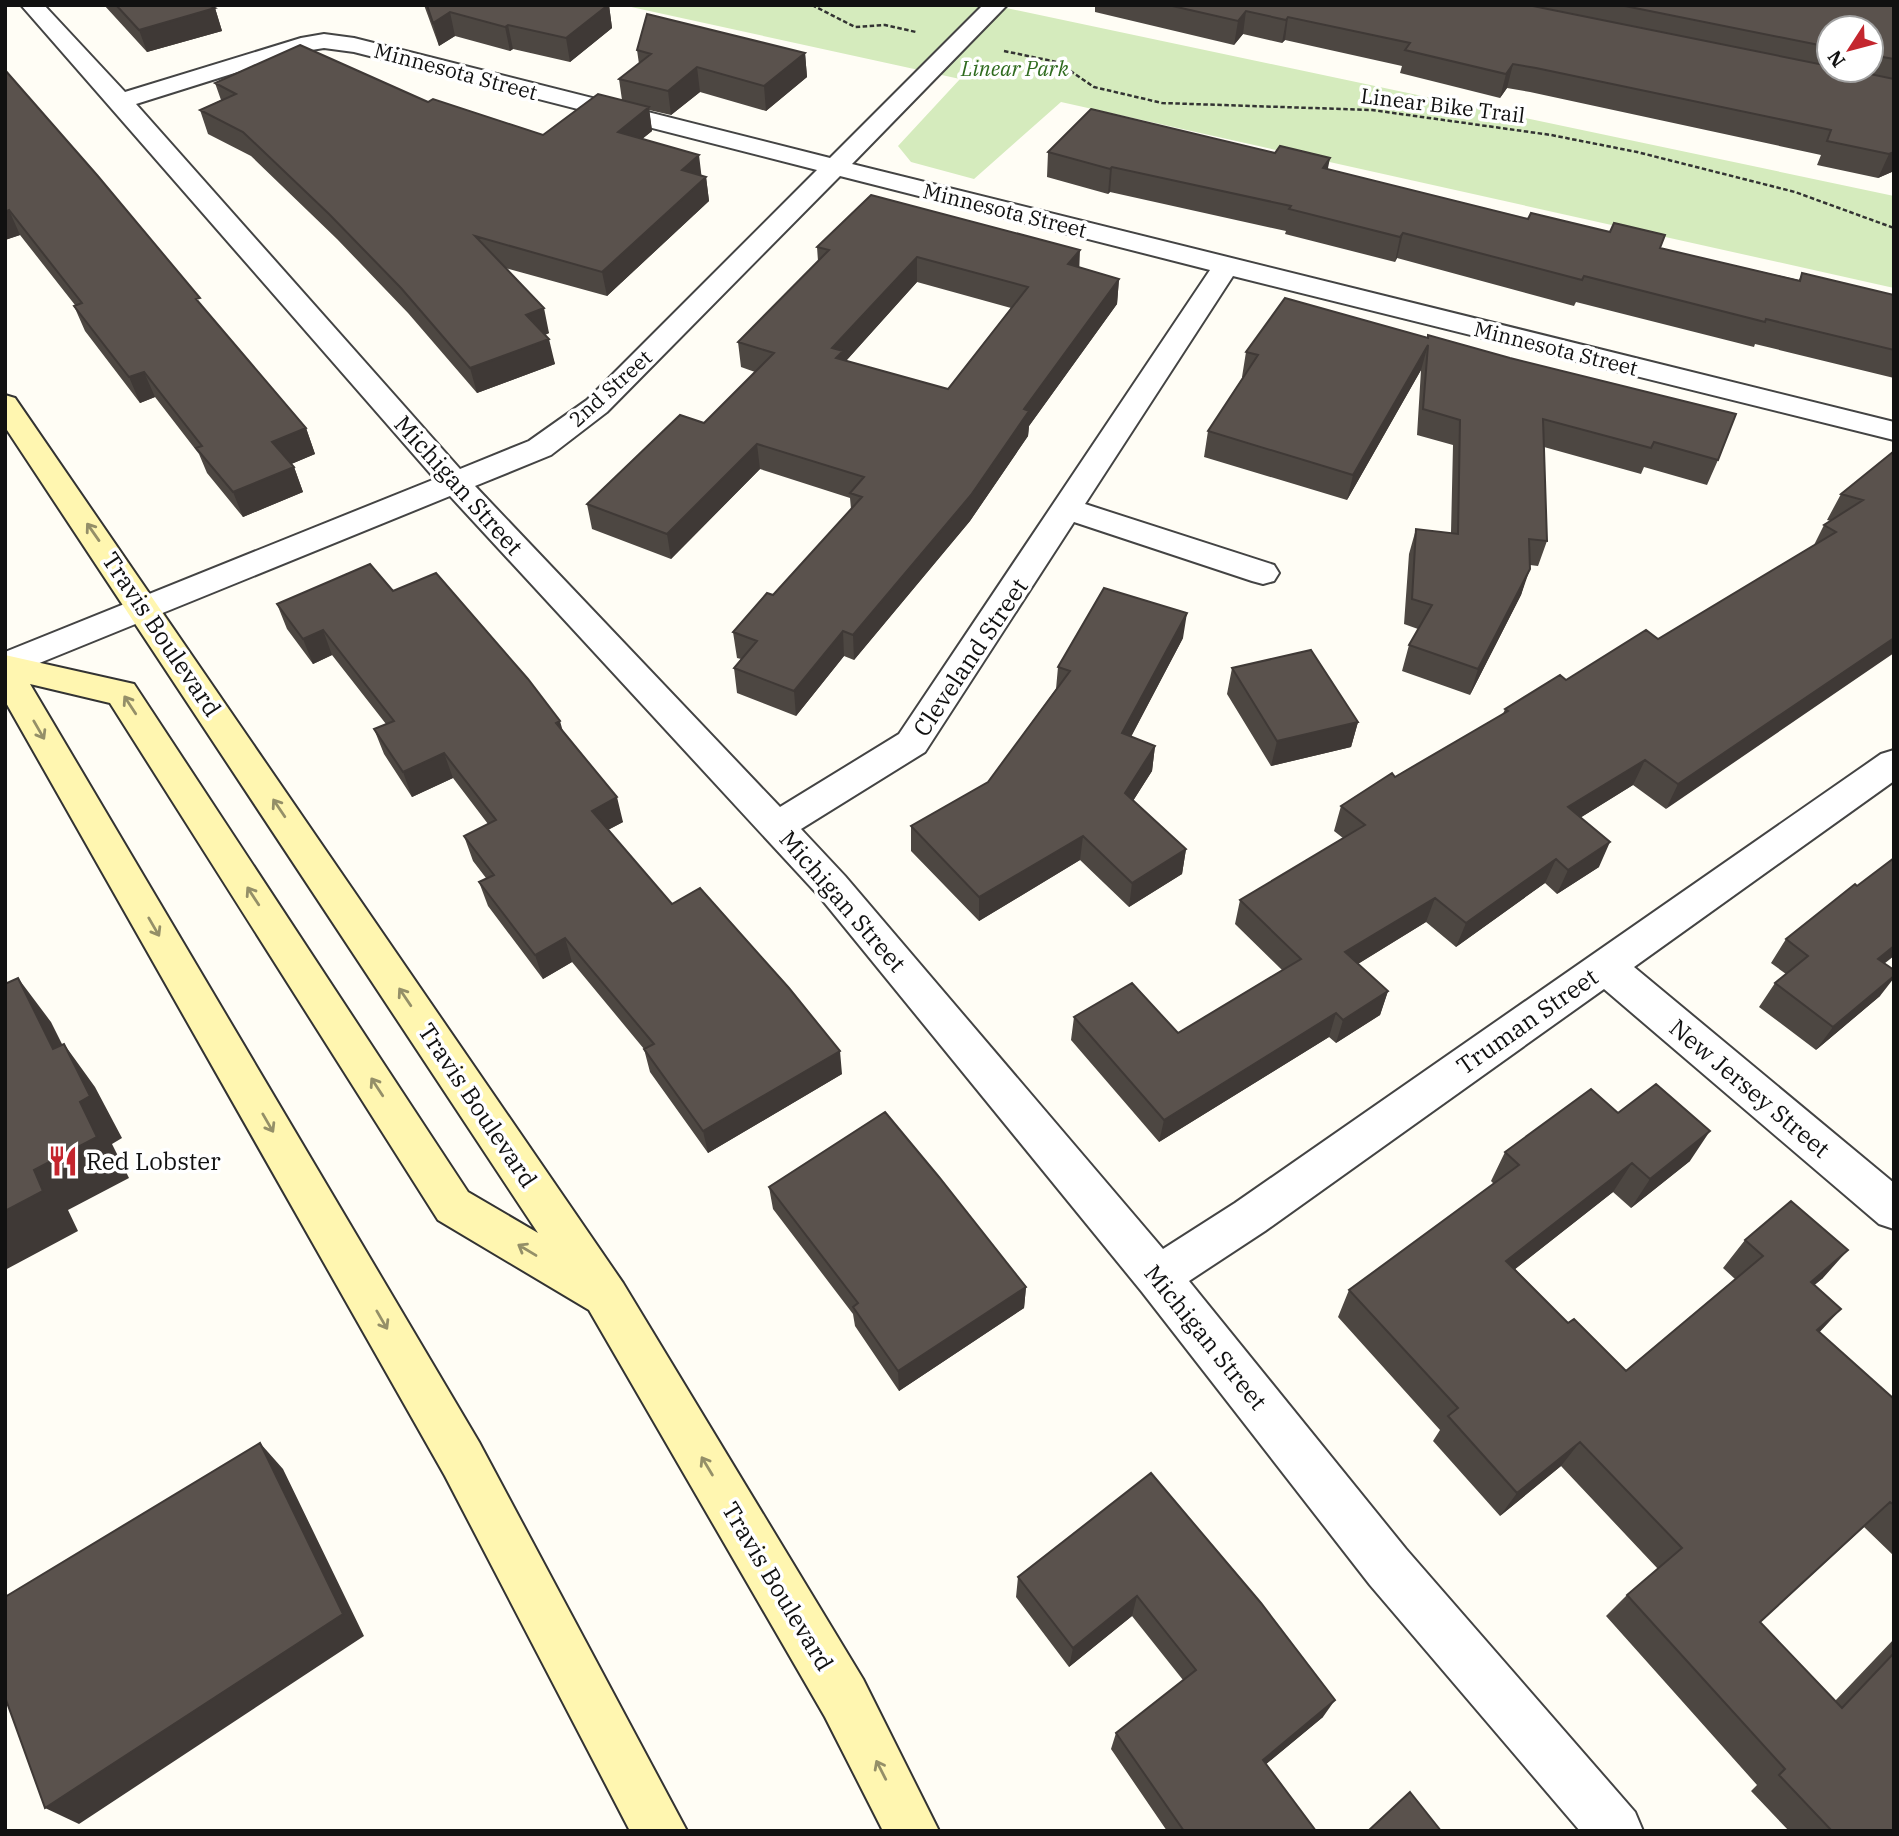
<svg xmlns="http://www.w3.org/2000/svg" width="1899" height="1836" font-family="'IBM Plex Serif',serif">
<rect width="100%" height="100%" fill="#fffdf5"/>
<path fill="#d5ebbd" d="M622 5H992L1894 196V288L1061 102 974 179 911 162 898 146 960 79Z"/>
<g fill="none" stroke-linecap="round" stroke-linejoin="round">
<g stroke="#444" stroke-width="4">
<path id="street" d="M21 5H44L125 92 301 38 324 34 354 38 830 158 983 5H1007L852 164 1894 422V440L1233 276 1085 504 1274 565 1279 573 1274 581 1263 584 1252 581 1074 522 925 752 801 829 845 876 1163 1249 1235 1203 1881 754 1894 750V781L1634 967 1894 1183V1229L1879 1224 1604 989 1265 1231 1189 1281 1406 1549 1635 1812 1643 1831H1580L1370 1585 1142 1292 819 896 450 496 5 677V652L435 479ZM324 48 354 52 817 170 587 400 529 441 460 469 136 104 305 51ZM840 176 1210 270 899 734 780 807 475 486 551 455 607 412Z"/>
</g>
<g stroke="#333" stroke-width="4">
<path id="secondary" d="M5 395 15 398 623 1283 863 1679 939 1831H883L825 1717 589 1310 438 1220 110 703 30 684 479 1442 687 1831H630L445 1476 5 701V655L134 684 468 1192 538 1233 5 427Z"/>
</g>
<path stroke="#333" stroke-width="2.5" stroke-dasharray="4.5 2.5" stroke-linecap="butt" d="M812 5 855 27 885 25 916 32
M1004 51 1057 62 1094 87 1162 103 1372 110 1551 135 1637 152 1795 192 1894 228"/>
<use href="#street" fill="#fff" fill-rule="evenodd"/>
<use href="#secondary" fill="#fff6b0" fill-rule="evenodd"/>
</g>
<path fill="#4d4742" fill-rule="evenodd" d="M104 5H208L215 8 222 31 147 52Z
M424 5H609L612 28 570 62 513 49 510 51 455 36 439 46Z
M1095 5H1894V171L1878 178 1817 165 1821 155 1530 92 1507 88 1500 98 1400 73 1402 66 1285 40 1282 43 1243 34 1234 45 1095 12ZM1829 28H1871V70H1829Z
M637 50 805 53 807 77 766 111 700 92 671 115 649 110 652 131 642 139 702 176 706 177 709 201 607 296 505 268 549 333 545 335 555 364 477 393 408 313 337 239 251 156 208 134 200 110 221 100 215 83 428 102 543 135 622 100 619 79 639 64Z
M5 70 204 308 306 428 315 454 291 464 294 467 303 492 243 517 207 473 199 454 155 397 140 403 85 331 74 306 75 305 20 235 5 240Z
M1048 152 1328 169 1528 219 1799 280 1802 273 1894 295V378L1755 344 1754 347 1576 302 1574 306 1397 258 1395 262 1285 234 1286 231 1110 192 1108 194 1047 177Z
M817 247 1079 267 1119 279 1117 304 1029 426 1028 436 970 521 854 660 844 656 796 716 737 693 734 668 741 659 737 658 733 632 773 595 851 509 850 498 760 469 671 559 592 529 587 504 704 423 755 372 741 367 738 342 818 261ZM917 282 1011 308 948 389 846 361Z
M1427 338 1718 460 1707 485 1644 467 1641 474 1544 447 1547 541 1538 566 1530 565 1521 595 1470 695 1402 671 1409 645 1418 629 1404 624 1409 554 1416 529 1451 533 1453 445 1417 435 1421 370 1347 500 1204 457 1208 431 1243 377H1242L1246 352Z
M1894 451 1666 809 1633 785 1580 818 1599 867 1557 894 1545 883 1456 947 1426 922 1358 964 1388 991 1380 1015 1336 1043 1329 1037 1159 1142 1071 1040 1074 1017 1178 1033 1282 970 1235 924 1240 900 1343 838 1334 831 1341 806 1395 777 1503 714 1505 709 1658 639 1814 545 1824 525 1831 521 1827 520 1841 494Z
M393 591 563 733 623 822 608 830 672 904 842 1074 708 1153 650 1072 644 1049 572 962 543 979 488 906 479 882 486 878 473 861 464 836 488 824 453 778 412 797 384 754 374 729 386 724 332 655 313 664 287 629 277 604Z
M1183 638 1131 737 1155 746 1152 771 1133 801 1186 849 1182 874 1129 907 1080 860 979 921 911 851V826L988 782 1056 689 1058 667Z
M1232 668 1358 722 1351 747 1271 766 1227 694Z
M1857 886 1885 963 1880 996 1816 1050 1759 1007 1775 983 1786 974 1771 963 1786 939Z
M1618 1113 1690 1161 1631 1208 1613 1192 1515 1269 1568 1323 1626 1371 1735 1279 1723 1268 1745 1240 1823 1278 1814 1285 1841 1309 1819 1332 1894 1399V1556L1864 1527 1760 1622 1835 1701 1894 1639V1831H1789L1751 1791 1757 1785 1606 1616 1627 1595 1658 1569 1561 1466 1500 1516 1433 1441 1440 1430 1338 1317 1349 1290 1494 1184 1491 1181 1505 1152Z
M769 1187 1026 1287 1024 1308 899 1391 855 1326 853 1314 773 1209Z
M1151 1473 1323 1717 1266 1764 1316 1831H1167L1111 1749 1116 1733 1183 1680 1132 1616 1069 1667 1016 1597 1018 1577Z"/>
<path fill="#3f3936" d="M608 5H609L612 28 570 62 566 38Z
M215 8 222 31 147 52 139 30Z
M1246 11 1243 34 1234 45 1238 21Z
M450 12 455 36 439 46 433 23Z
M1288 17 1285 40 1282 43 1286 20Z
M508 25 513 49 510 51 505 27Z
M805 53 807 77 766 111 764 86Z
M1513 64 1507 88 1500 98 1506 74Z
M697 67 700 92 671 115 668 91Z
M649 107 652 131 621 156 618 132Z
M1894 152V171L1878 178 1889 154Z
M699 155 702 180 682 170Z
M1330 158 1325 183 1323 168Z
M1112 167 1110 192 1108 194 1110 169Z
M706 177 709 201 607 296 602 272Z
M9 210 20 235 5 240V212Z
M1403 233 1397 258 1395 262 1400 237Z
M1080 250 1079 276 1068 264Z
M917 257V282L844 363V377L832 348Z
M1119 279 1117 304 1029 426 1028 436 970 521 854 660 853 635 1024 409Z
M544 308 549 333 532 340 526 315Z
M549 339 555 364 477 393 470 368Z
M1428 345 1421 370 1347 500 1353 475Z
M144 372 155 397 140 403 129 377Z
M306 428 315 454 282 468 272 442Z
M757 444 760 469 671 559 667 534Z
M294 467 303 492 243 517 233 492Z
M1530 569 1521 595 1470 695 1478 669Z
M1187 613 1183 638 1119 759 1122 733Z
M323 630 332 655 313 664 303 639Z
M843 631 844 656 796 716 794 691Z
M1894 638V653L1666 809 1678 784Z
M560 721 567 746 556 723Z
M1358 722 1351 747 1271 766 1277 741Z
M1155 746 1152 771 1122 818 1125 793Z
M444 753 453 778 412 797 403 772Z
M1645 760 1633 785 1557 832 1568 807Z
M617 797 623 822 598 835 592 811Z
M1083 836 1080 860 979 921V897Z
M1610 842 1599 867 1557 894 1568 870Z
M1186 849 1182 874 1129 907 1132 883Z
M1556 859 1545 883 1456 947 1466 923Z
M1435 898 1426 922 1338 976 1345 952Z
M565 938 572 962 543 979 535 955Z
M1894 946V956L1861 982 1878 959Z
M1894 976V978L1880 996 1816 1050 1833 1027Z
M18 978 51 1022 86 1092 53 1049Z
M1388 991 1380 1015 1336 1043 1343 1020Z
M1336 1013 1329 1037 1159 1142 1164 1120Z
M64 1044 95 1087 122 1138 112 1144 129 1178 68 1210 78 1231 5 1270V1211L80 1102Z
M840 1051 842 1074 708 1153 703 1131Z
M1710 1131 1690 1161 1631 1208 1650 1179Z
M1632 1163 1613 1192 1491 1288 1506 1261Z
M1848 1250 1823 1278 1786 1309 1811 1282Z
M1026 1287 1024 1308 899 1391 898 1371Z
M1841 1309 1816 1336 1817 1330Z
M1580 1442 1561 1466 1500 1516 1517 1493Z
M260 1443 283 1469 364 1636 79 1824 45 1808Z
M1137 1596 1132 1616 1069 1667 1073 1648Z
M1335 1700 1323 1717 1253 1775 1263 1760Z"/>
<path fill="#5a524d" stroke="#3f3936" stroke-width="2" fill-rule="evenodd" d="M116 5H208L215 8 139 30Z
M427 5H608L566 38 508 25 505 27 450 12 433 23Z
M1168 5H1528L1829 66V70H1851L1894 79V152L1889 154 1827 141 1831 130 1536 68 1513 64 1506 74 1405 50 1410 43 1288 17 1286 20 1246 11 1238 21Z
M1620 5H1894V59L1871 55V28H1829V47Z
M647 14 805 53 764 86 697 67 668 91 619 79 651 54 637 50Z
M300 45 428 102 433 99 543 135 598 94 649 107 618 132 699 155 682 170 706 177 602 272 475 236 544 308 526 315 549 339 470 368 401 288 329 214 243 132 200 110 236 94 215 83Z
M5 70 97 175 200 298 196 299 306 428 272 442 294 467 233 492 196 448 202 446 144 372 129 377 74 306 82 303 9 210 5 212Z
M1091 109 1275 153 1280 146 1330 158 1323 168 1528 219 1531 213 1610 232 1614 223 1665 235 1660 248 1800 281 1802 273 1894 295V350L1766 319 1765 322 1584 276 1582 280 1403 233 1400 237 1289 209 1291 206 1112 167 1110 169 1048 152Z
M871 195 1080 250 1068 264 1119 279 1024 409 1029 411 971 495 853 635 843 631 794 691 734 668 757 641 733 632 767 593 773 595 862 497 850 493 864 477 757 444 667 534 587 504 680 415 704 423 774 353 738 342 829 250 817 247ZM917 257 1028 287 948 389 836 358 843 351 832 348Z
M1285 298 1428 338V335L1510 358 1736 414 1718 460 1654 442 1651 448 1543 419 1547 541 1529 539 1530 569 1478 669 1409 645 1432 605 1412 599 1416 529 1458 534 1460 420 1423 409 1428 345 1353 475 1208 431 1258 355 1246 352Z
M1894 451V638L1678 784 1645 760 1568 807 1610 842 1568 870 1556 859 1466 923 1435 898 1345 952 1388 991 1343 1020 1336 1013 1164 1120 1074 1017 1132 983 1178 1033 1301 959 1240 900 1365 825 1341 806 1392 773 1395 777 1508 711 1505 709 1560 675 1566 680 1646 630 1658 639 1836 532 1824 525 1863 500 1841 494Z
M370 564 393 591 436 573 528 679 560 721 556 723 617 797 592 811 672 904 700 888 789 988 840 1051 703 1131 644 1049 654 1044 565 938 535 955 479 882 494 875 464 836 496 820 444 753 403 772 374 729 394 721 323 630 303 639 277 604Z
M1104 588 1187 613 1122 733 1155 746 1125 793 1186 849 1132 883 1083 836 979 897 911 826 988 782 1070 671 1058 667Z
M1311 650 1358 722 1277 741 1232 668Z
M1894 858V946L1878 959 1894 970V976L1833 1027 1775 983 1808 956 1786 939 1855 884 1857 886Z
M18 978 53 1049 64 1044 90 1096 80 1102 97 1137 34 1170 43 1191 5 1211V984Z
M1656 1084 1710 1131 1650 1179 1632 1163 1506 1261 1568 1323 1574 1319 1626 1371 1763 1256 1745 1240 1791 1201 1848 1250 1811 1282 1841 1309 1817 1330 1894 1399V1505L1890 1502 1760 1622 1842 1708 1894 1653V1831H1832L1779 1775 1785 1769 1627 1595 1682 1548 1580 1442 1517 1493 1448 1416 1458 1408 1349 1290 1519 1165 1505 1152 1591 1089 1618 1113Z
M885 1112 939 1177 1026 1287 898 1371 853 1307 858 1303 769 1187Z
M260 1443 343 1614 45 1808 5 1697V1597Z
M1151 1473 1261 1603 1335 1700 1263 1760 1316 1831H1184L1116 1733 1196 1670 1137 1596 1073 1648 1018 1577Z
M1410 1792 1441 1831H1368Z"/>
<defs><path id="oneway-shaft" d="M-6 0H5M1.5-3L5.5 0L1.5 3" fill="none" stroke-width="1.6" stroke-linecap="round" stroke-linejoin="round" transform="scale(1.75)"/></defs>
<g stroke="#948f68">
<use href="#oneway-shaft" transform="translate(93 532) rotate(-125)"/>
<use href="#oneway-shaft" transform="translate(130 705) rotate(-123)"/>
<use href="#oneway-shaft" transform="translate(39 730) rotate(60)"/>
<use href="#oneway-shaft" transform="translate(279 808) rotate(-124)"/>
<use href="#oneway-shaft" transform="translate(253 896) rotate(-123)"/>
<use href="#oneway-shaft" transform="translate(154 927) rotate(60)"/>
<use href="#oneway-shaft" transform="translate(405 997) rotate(-124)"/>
<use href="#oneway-shaft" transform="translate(377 1087) rotate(-123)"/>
<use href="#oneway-shaft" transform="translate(268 1123) rotate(60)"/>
<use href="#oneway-shaft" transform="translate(527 1250) rotate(-149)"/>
<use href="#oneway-shaft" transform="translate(382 1320) rotate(60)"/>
<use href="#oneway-shaft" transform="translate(707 1466) rotate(-121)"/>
<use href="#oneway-shaft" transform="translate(881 1770) rotate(-117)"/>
</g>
<defs>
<g id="restaurant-bare" transform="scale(2.415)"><path d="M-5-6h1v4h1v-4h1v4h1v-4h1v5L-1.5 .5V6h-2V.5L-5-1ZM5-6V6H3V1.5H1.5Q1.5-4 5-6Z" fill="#c4262e" stroke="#fff" stroke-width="2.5" paint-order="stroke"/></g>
</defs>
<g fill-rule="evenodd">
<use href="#restaurant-bare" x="63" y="1161"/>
</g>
<g text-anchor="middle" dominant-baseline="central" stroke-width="7" stroke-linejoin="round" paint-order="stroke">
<g font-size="21" font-style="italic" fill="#2f6b1f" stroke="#fff">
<text x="1015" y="68">Linear Park</text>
</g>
<g font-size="21" fill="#111" stroke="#fff">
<text transform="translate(456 71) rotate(15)">Minnesota Street</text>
<text transform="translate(1443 105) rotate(7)">Linear Bike Trail</text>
<text transform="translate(1005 210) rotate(14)">Minnesota Street</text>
<text transform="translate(1556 348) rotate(14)">Minnesota Street</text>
<text transform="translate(610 388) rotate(-42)">2nd Street</text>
</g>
<g font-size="24" fill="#111" stroke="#fff">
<text transform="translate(459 485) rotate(48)">Michigan Street</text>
<text transform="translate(162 634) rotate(56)">Travis Boulevard</text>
<text transform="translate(970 657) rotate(-56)">Cleveland Street</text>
<text transform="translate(843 901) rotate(49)">Michigan Street</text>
<text transform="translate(1527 1021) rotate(-35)">Truman Street</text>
<text transform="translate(1750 1088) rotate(40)">New Jersey Street</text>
<text transform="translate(478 1105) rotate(56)">Travis Boulevard</text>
<text transform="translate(1206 1337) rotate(51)">Michigan Street</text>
<text transform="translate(778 1586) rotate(59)">Travis Boulevard</text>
</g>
<g font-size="24" fill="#111" stroke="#fff" text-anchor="start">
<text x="86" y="1161">Red Lobster</text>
</g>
</g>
<rect width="1899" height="1836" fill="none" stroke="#111111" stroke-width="14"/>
<g transform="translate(1850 49) rotate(234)"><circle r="33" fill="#ffffff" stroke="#a0a0a0" stroke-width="2"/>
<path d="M0-5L12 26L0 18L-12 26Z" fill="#c4262e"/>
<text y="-10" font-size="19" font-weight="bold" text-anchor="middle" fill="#111111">N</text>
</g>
</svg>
